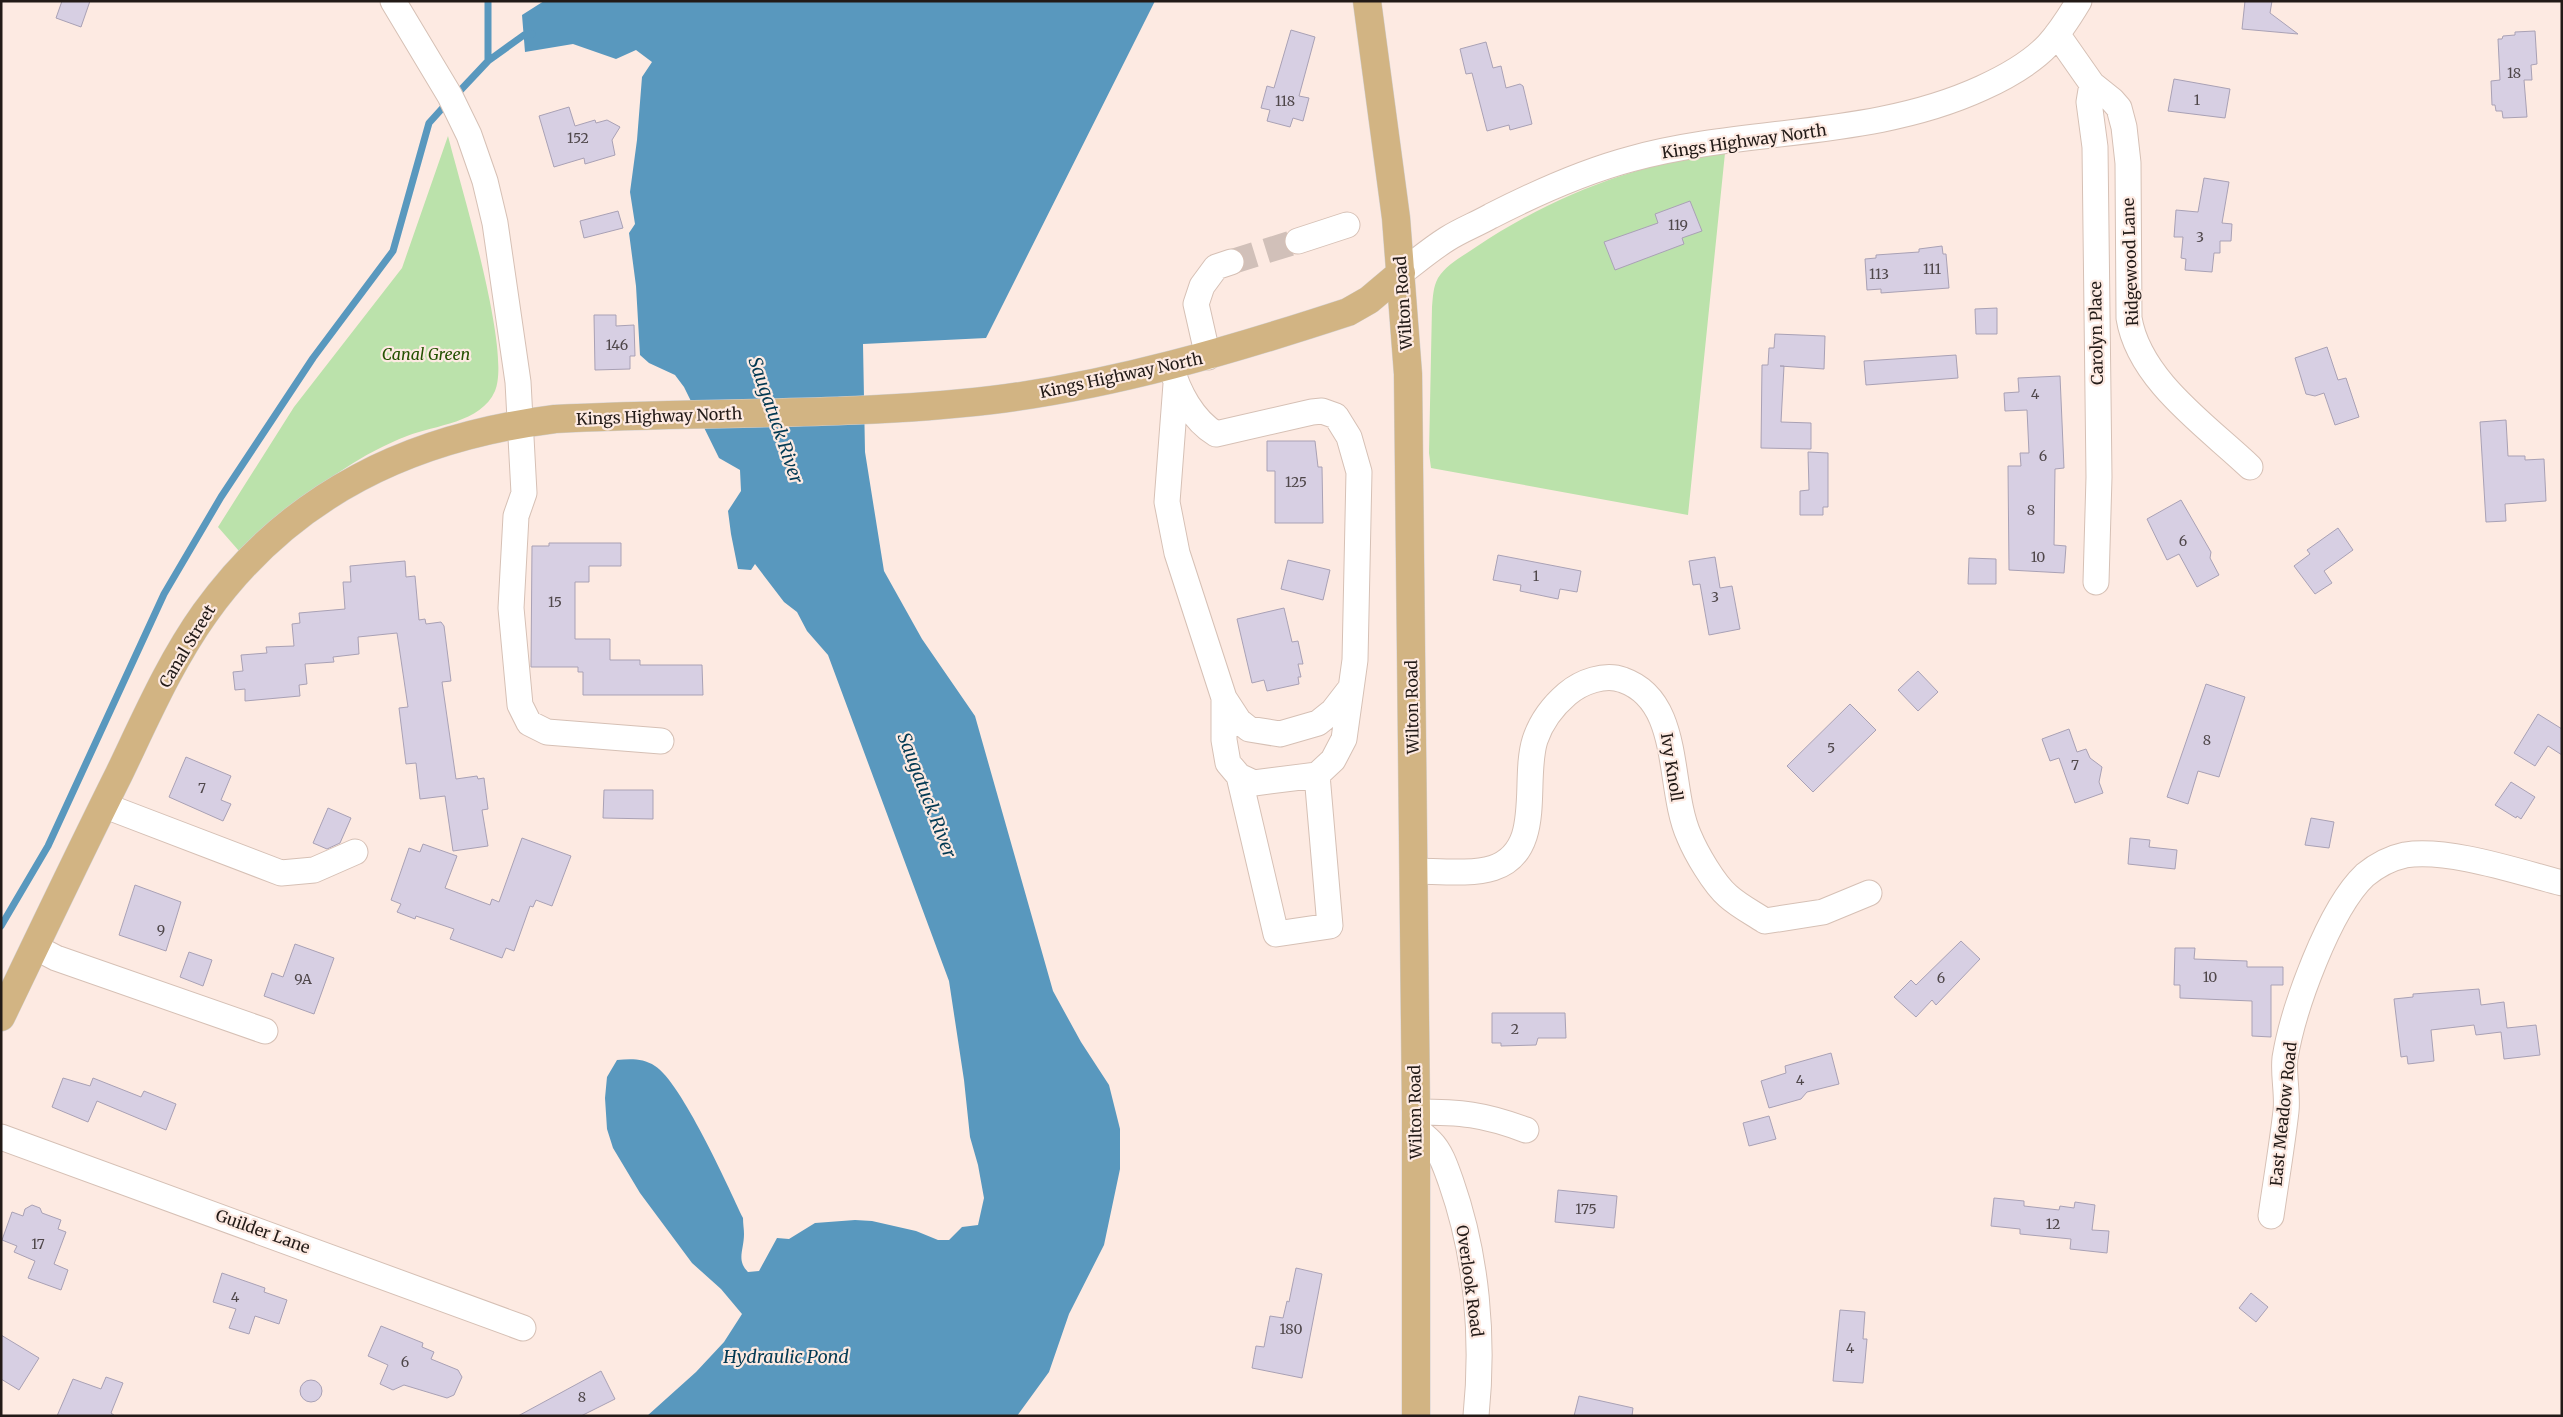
<svg xmlns="http://www.w3.org/2000/svg" width="2563" height="1417" font-family="Merriweather,serif">
<rect width="100%" height="100%" fill="#fdeae2"/>
<path fill="#bbe2ab" d="M448 136C460 184 512 352 495 391 481 423 435 425 407 436 342 461 292 508 239 551L218 527 294 407 402 268Z
M1725 153 1688 515 1431 468 1429 453 1432 307C1433 297 1433 287 1438 278 1447 264 1463 256 1476 247 1549 198 1638 162 1725 153Z"/>
<path fill="#5998be" d="M544 1H1155L986 338 863 344 865 452 884 571 922 639 975 716 1053 991 1081 1042 1109 1085 1120 1129V1169L1104 1245 1069 1314 1049 1372 1017 1416H647L696 1372 724 1342 742 1314 721 1289 692 1263 640 1193 613 1148 607 1129 605 1098 607 1077 617 1060C630 1059 643 1058 655 1066 681 1082 728 1186 743 1218 743 1224 744 1229 744 1234 744 1250 736 1260 748 1272L759 1271 777 1238 789 1239 815 1223 855 1220 872 1221 916 1231 938 1240H949L962 1227 978 1225 984 1198 978 1165 970 1137 964 1080 949 981 828 655 807 631 797 612 784 602 755 564 751 570 738 569 731 534 728 511 741 491 740 470 719 458 684 387 675 375 649 363 640 355 636 286 629 233 635 224 630 192 637 140 642 77 652 62 636 50 616 59 573 44 525 52 522 15Z"/>
<g fill="none" stroke-linecap="round" stroke-linejoin="round">
<path stroke="#5998be" stroke-width="7" d="M488 61 524 35 532 34
M456 95 488 61V1
M1 926 48 846 164 594 221 497 313 358 393 251 429 123 448 102"/>
</g>
<path fill="#d7cfe3" stroke="#a9a1b5" d="M62 1H90L81 27 56 18Z
M2245 1H2272L2270 13 2298 34 2242 29Z
M1291 30 1315 37 1299 96 1309 98 1303 121 1293 118 1290 127 1267 121 1270 110 1261 108 1267 86 1274 88Z
M2535 31 2537 64 2531 65 2532 80H2524L2527 117 2503 118 2502 111H2496L2495 105H2492L2491 81 2500 80 2498 39H2502L2503 36 2515 35V32Z
M1486 42 1493 68 1501 66 1506 88 1520 84 1523 86 1532 124 1510 130 1509 125 1487 131 1472 73 1466 74 1460 49Z
M2174 79 2230 89 2225 118 2168 111Z
M569 107 575 126 595 120 596 123 607 120 620 127 612 140 615 155 585 164 584 158 554 167 539 116Z
M2204 178 2229 182 2222 223 2232 224 2231 241H2220V253H2214L2212 272 2185 270 2186 259 2181 258 2183 237H2174L2176 210 2198 212Z
M1690 201 1702 231 1682 238 1684 244 1615 270 1604 242 1658 223 1655 214Z
M618 211 623 228 584 238 580 221Z
M1942 246 1943 254H1946L1949 288 1881 293V289L1867 290 1865 259 1876 258V255L1919 252V249Z
M1997 308V334H1976L1975 309Z
M594 315H616V326L634 325 635 356H630V369L595 370Z
M1775 334 1825 336 1824 369 1780 366H1784L1781 422 1811 423V449L1761 448 1762 365H1768L1769 348H1774Z
M2327 347 2338 380 2346 378 2359 417 2335 425 2324 393 2315 396 2306 394 2295 358Z
M1956 355 1958 378 1866 385 1864 361Z
M2060 376 2064 468 2055 469 2054 545 2066 546 2064 573 2009 570 2008 466H2021L2020 453H2029L2027 410 2005 411 2004 393 2019 392 2018 378Z
M2506 420 2508 456H2525V460L2544 459 2546 501 2505 504 2506 521 2486 522 2480 422Z
M1267 441H1315L1318 467H1322L1323 523H1275V471H1267Z
M1808 452 1828 453V507H1823V515H1800V491L1809 490Z
M2181 500 2211 552 2210 558 2219 575 2197 587 2179 554 2167 560 2147 519Z
M2338 528 2353 550 2324 571 2332 583 2315 594 2294 566 2310 554 2307 550Z
M549 543H621V566H589V582H575V639H610V660H640V665H702L703 695H583V672H578V667H531L532 546H549Z
M1498 555 1581 571 1577 592 1560 589 1558 599 1520 591 1521 585 1493 580Z
M1715 557 1720 588 1732 586 1740 629 1709 635 1700 584 1693 585 1689 561Z
M1969 558 1996 559V584H1968Z
M1288 560 1330 570 1323 600 1281 589Z
M405 561 406 577 415 576 419 620 425 619 426 624 441 622 444 626 451 681 442 682 456 779 477 776 478 779 484 778 488 809 482 810 488 846 453 851 445 796 420 799 416 763 406 764 399 708 408 707 397 633 358 637 359 654 333 657 334 662 305 664 307 684 299 685 300 696 245 701V689L235 690 233 672 243 671 241 655 267 653 266 647 294 646 292 624 300 623 299 613 345 609 343 582H351L350 566Z
M1284 608 1292 642 1298 641 1303 664H1298L1301 677H1298L1299 684 1267 691 1264 680 1252 683 1237 619Z
M1918 671 1938 692 1918 711 1898 690Z
M2206 684 2245 697 2219 777 2198 771 2188 804 2167 797Z
M1850 704 1876 730 1813 792 1787 766Z
M2538 714 2562 729V755L2548 746 2535 766 2514 753Z
M2069 729 2077 752 2086 749 2090 758 2102 767 2099 782 2103 793 2075 803 2059 758 2050 761 2042 739Z
M186 757 231 776 221 800 231 804 223 821 169 797Z
M2511 782 2535 797 2521 819 2517 816 2516 818 2495 805Z
M604 790H653V819L603 818Z
M328 808 351 818 340 843 327 849 313 843Z
M2311 818 2334 822 2329 848 2305 845Z
M522 838 571 856 552 906 536 900 533 907 530 906 514 951 506 948 502 958 450 939 454 929 416 916 415 919 397 912 401 904 391 900 409 848 420 852 423 844 457 856 445 888 490 905 492 899 499 902Z
M2130 838 2150 840 2149 847 2177 850 2175 869 2128 864Z
M135 885 181 902 166 951 119 935Z
M1961 941 1980 959 1936 1005 1932 1000 1916 1017 1894 997 1911 980 1916 985Z
M295 944 334 958 314 1014 264 996 272 973 283 977Z
M2175 948H2195L2194 959 2247 961V967H2283V985H2271V1037L2252 1036V1001L2180 998V985H2174Z
M189 952 212 960 203 986 180 977Z
M2479 989 2481 1005 2504 1002 2507 1028 2536 1025 2540 1055 2504 1059 2501 1032 2476 1035 2474 1025 2431 1030 2434 1061 2408 1064 2407 1056 2401 1057 2394 999 2413 997V994Z
M1492 1013H1565L1566 1038H1538L1536 1045 1501 1046V1043H1492Z
M1831 1053 1839 1084 1807 1092 1801 1099 1769 1108 1761 1081 1786 1073 1785 1066Z
M63 1078 90 1086 93 1078 141 1097 144 1091 176 1104 166 1130 97 1101 88 1122 52 1107Z
M1769 1116 1776 1139 1749 1146 1743 1123Z
M1558 1190 1617 1196 1614 1228 1555 1222Z
M1994 1198 2024 1201V1206L2059 1210 2060 1206 2074 1208 2075 1202 2095 1205 2092 1230 2109 1231 2107 1253 2070 1249 2071 1239 2020 1234V1229L1991 1226Z
M32 1205 40 1208 42 1213 61 1220 58 1229 66 1232 54 1264 68 1270 61 1290 28 1278 35 1261 14 1252 17 1246 2 1240 12 1212 23 1216 25 1209Z
M1296 1268 1322 1274 1302 1378 1252 1368 1256 1346 1264 1347 1270 1316 1283 1318 1287 1301 1289 1302Z
M222 1273 265 1288 264 1292 287 1300 279 1324 255 1316 249 1334 229 1328 236 1309 213 1302Z
M2251 1293 2268 1307 2256 1322 2239 1308Z
M1840 1310 1865 1312 1863 1339H1867L1863 1383 1833 1381Z
M381 1326 423 1343 422 1347 434 1352 431 1359 458 1370 462 1377 454 1395 447 1398 404 1385 393 1390 380 1384 388 1365 368 1356Z
M1 1335 39 1358 19 1390 1 1379Z
M601 1371 615 1399 581 1416H518Z
M106 1377 123 1383 111 1413 115 1416H57L73 1379 101 1389Z
M300 1391a11 11 0 1 1 22 0a11 11 0 1 1-22 0Z
M1579 1396 1633 1408 1632 1416H1574Z"/>
<g fill="none" stroke-linecap="round" stroke-linejoin="round">
<path stroke="#d1c0b9" stroke-width="25" stroke-dasharray="25 12" stroke-linecap="butt" d="M1231 262 1298 241"/>
<g stroke="#d6c0b5" stroke-width="27">
<path id="minor" d="M393 1 450 96 469 135 485 181 495 223 518 382 524 493 516 516 511 608 520 705 529 723 547 732 661 741
M2057 34 2092 84 2112 100 2119 108 2124 127 2128 163 2129 318C2139 380 2207 426 2250 467
M2092 84 2089 102 2095 147 2099 477 2096 582
M1298 241 1347 225
M1401 273C1417 261 1431 249 1447 239 1461 230 1477 224 1491 216 1536 193 1582 172 1631 159 1747 127 1871 139 1982 88 2006 77 2030 64 2048 45 2060 32 2070 16 2079 1
M1208 357 1196 304 1202 286 1216 267 1231 262
M1171 366C1178 392 1193 420 1216 434L1312 412 1322 411 1336 416 1349 437 1359 472 1355 660 1344 739 1333 760 1317 775 1254 783 1239 776 1228 763 1224 740V698
M1176 384 1167 502 1177 553 1224 698 1239 721 1249 729 1280 734 1318 723 1333 711 1350 689
M1239 776 1276 934 1330 926 1317 775
M103 805 281 873 314 870 355 852
M1413 871C1436 871 1472 875 1493 868 1545 851 1522 781 1535 740 1541 722 1553 706 1567 694 1581 682 1605 673 1623 680 1683 701 1667 787 1689 836 1696 853 1714 884 1728 896 1739 906 1753 913 1765 921L1823 912 1869 893
M35 947 56 958 265 1031
M1416 1112C1461 1112 1483 1114 1526 1130
M1416 1129C1421 1133 1426 1137 1431 1142 1441 1152 1446 1168 1451 1182 1477 1256 1484 1338 1476 1416
M1 1137 523 1328
M2271 1216C2276 1181 2282 1146 2286 1111 2288 1094 2283 1075 2285 1058 2293 1009 2329 909 2365 875 2376 866 2391 858 2405 855 2449 848 2519 872 2562 883"/>
</g>
<g stroke="#d3d1d1" stroke-width="29">
<path id="major" d="M1367 1 1396 218 1408 374 1416 1112V1416
M1 1017C40 936 79 854 119 774 145 720 170 662 205 613 291 493 412 437 555 419 700 411 847 417 992 400 1114 385 1232 350 1348 312L1369 300 1401 273"/>
</g>
<use href="#minor" stroke="#fff" stroke-width="25"/>
<use href="#major" stroke="#d2b483" stroke-width="28"/>
</g>
<g text-anchor="middle" dominant-baseline="central" stroke-width="4.5" stroke-linejoin="round" paint-order="stroke">
<g font-size="14" fill="#4f474a">
<text x="2514" y="73">18</text>
<text x="2197" y="100">1</text>
<text x="1285" y="101">118</text>
<text x="578" y="138">152</text>
<text x="1678" y="225">119</text>
<text x="2200" y="237">3</text>
<text x="1932" y="269">111</text>
<text x="1879" y="274">113</text>
<text x="617" y="345">146</text>
<text x="2035" y="394">4</text>
<text x="2043" y="456">6</text>
<text x="1296" y="482">125</text>
<text x="2031" y="510">8</text>
<text x="2183" y="541">6</text>
<text x="2038" y="557">10</text>
<text x="1536" y="576">1</text>
<text x="1715" y="597">3</text>
<text x="555" y="602">15</text>
<text x="2207" y="740">8</text>
<text x="1831" y="748">5</text>
<text x="2075" y="765">7</text>
<text x="202" y="788">7</text>
<text x="161" y="930">9</text>
<text x="2210" y="977">10</text>
<text x="1941" y="978">6</text>
<text x="303" y="979">9A</text>
<text x="1515" y="1029">2</text>
<text x="1800" y="1080">4</text>
<text x="1586" y="1209">175</text>
<text x="2053" y="1224">12</text>
<text x="38" y="1244">17</text>
<text x="235" y="1297">4</text>
<text x="1291" y="1329">180</text>
<text x="1850" y="1348">4</text>
<text x="405" y="1362">6</text>
<text x="582" y="1397">8</text>
</g>
<g font-size="16" fill="#221a17" stroke="#fdeae2">
<text transform="translate(1744 141) rotate(-8)">Kings Highway North</text>
<text transform="translate(2130 262) rotate(-92)">Ridgewood Lane</text>
<text transform="translate(1403 303) rotate(-94)">Wilton Road</text>
<text transform="translate(2096 333) rotate(-91)">Carolyn Place</text>
<text transform="translate(1121 375) rotate(-12)">Kings Highway North</text>
<text transform="translate(659 416) rotate(-2)">Kings Highway North</text>
<text transform="translate(187 646) rotate(-59)">Canal Street</text>
<text transform="translate(1412 707) rotate(-91)">Wilton Road</text>
<text transform="translate(1672 767) rotate(81)">Ivy Knoll</text>
<text transform="translate(1415 1112) rotate(-91)">Wilton Road</text>
<text transform="translate(2283 1114) rotate(-84)">East Meadow Road</text>
<text transform="translate(263 1231) rotate(20)">Guilder Lane</text>
<text transform="translate(1470 1281) rotate(82)">Overlook Road</text>
</g>
<g font-size="16" font-style="italic" fill="#235100" stroke="#fdeae2">
<text x="426" y="354">Canal Green</text>
</g>
<g font-size="18" font-style="italic" fill="#023953" stroke="#fdeae2">
<text transform="translate(776 420) rotate(71)">Saugatuck River</text>
<text transform="translate(927 795) rotate(69)">Saugatuck River</text>
<text x="786" y="1356">Hydraulic Pond</text>
</g>
</g>
<rect width="2563" height="1417" fill="none" stroke="#221a17" stroke-width="5"/>
</svg>
